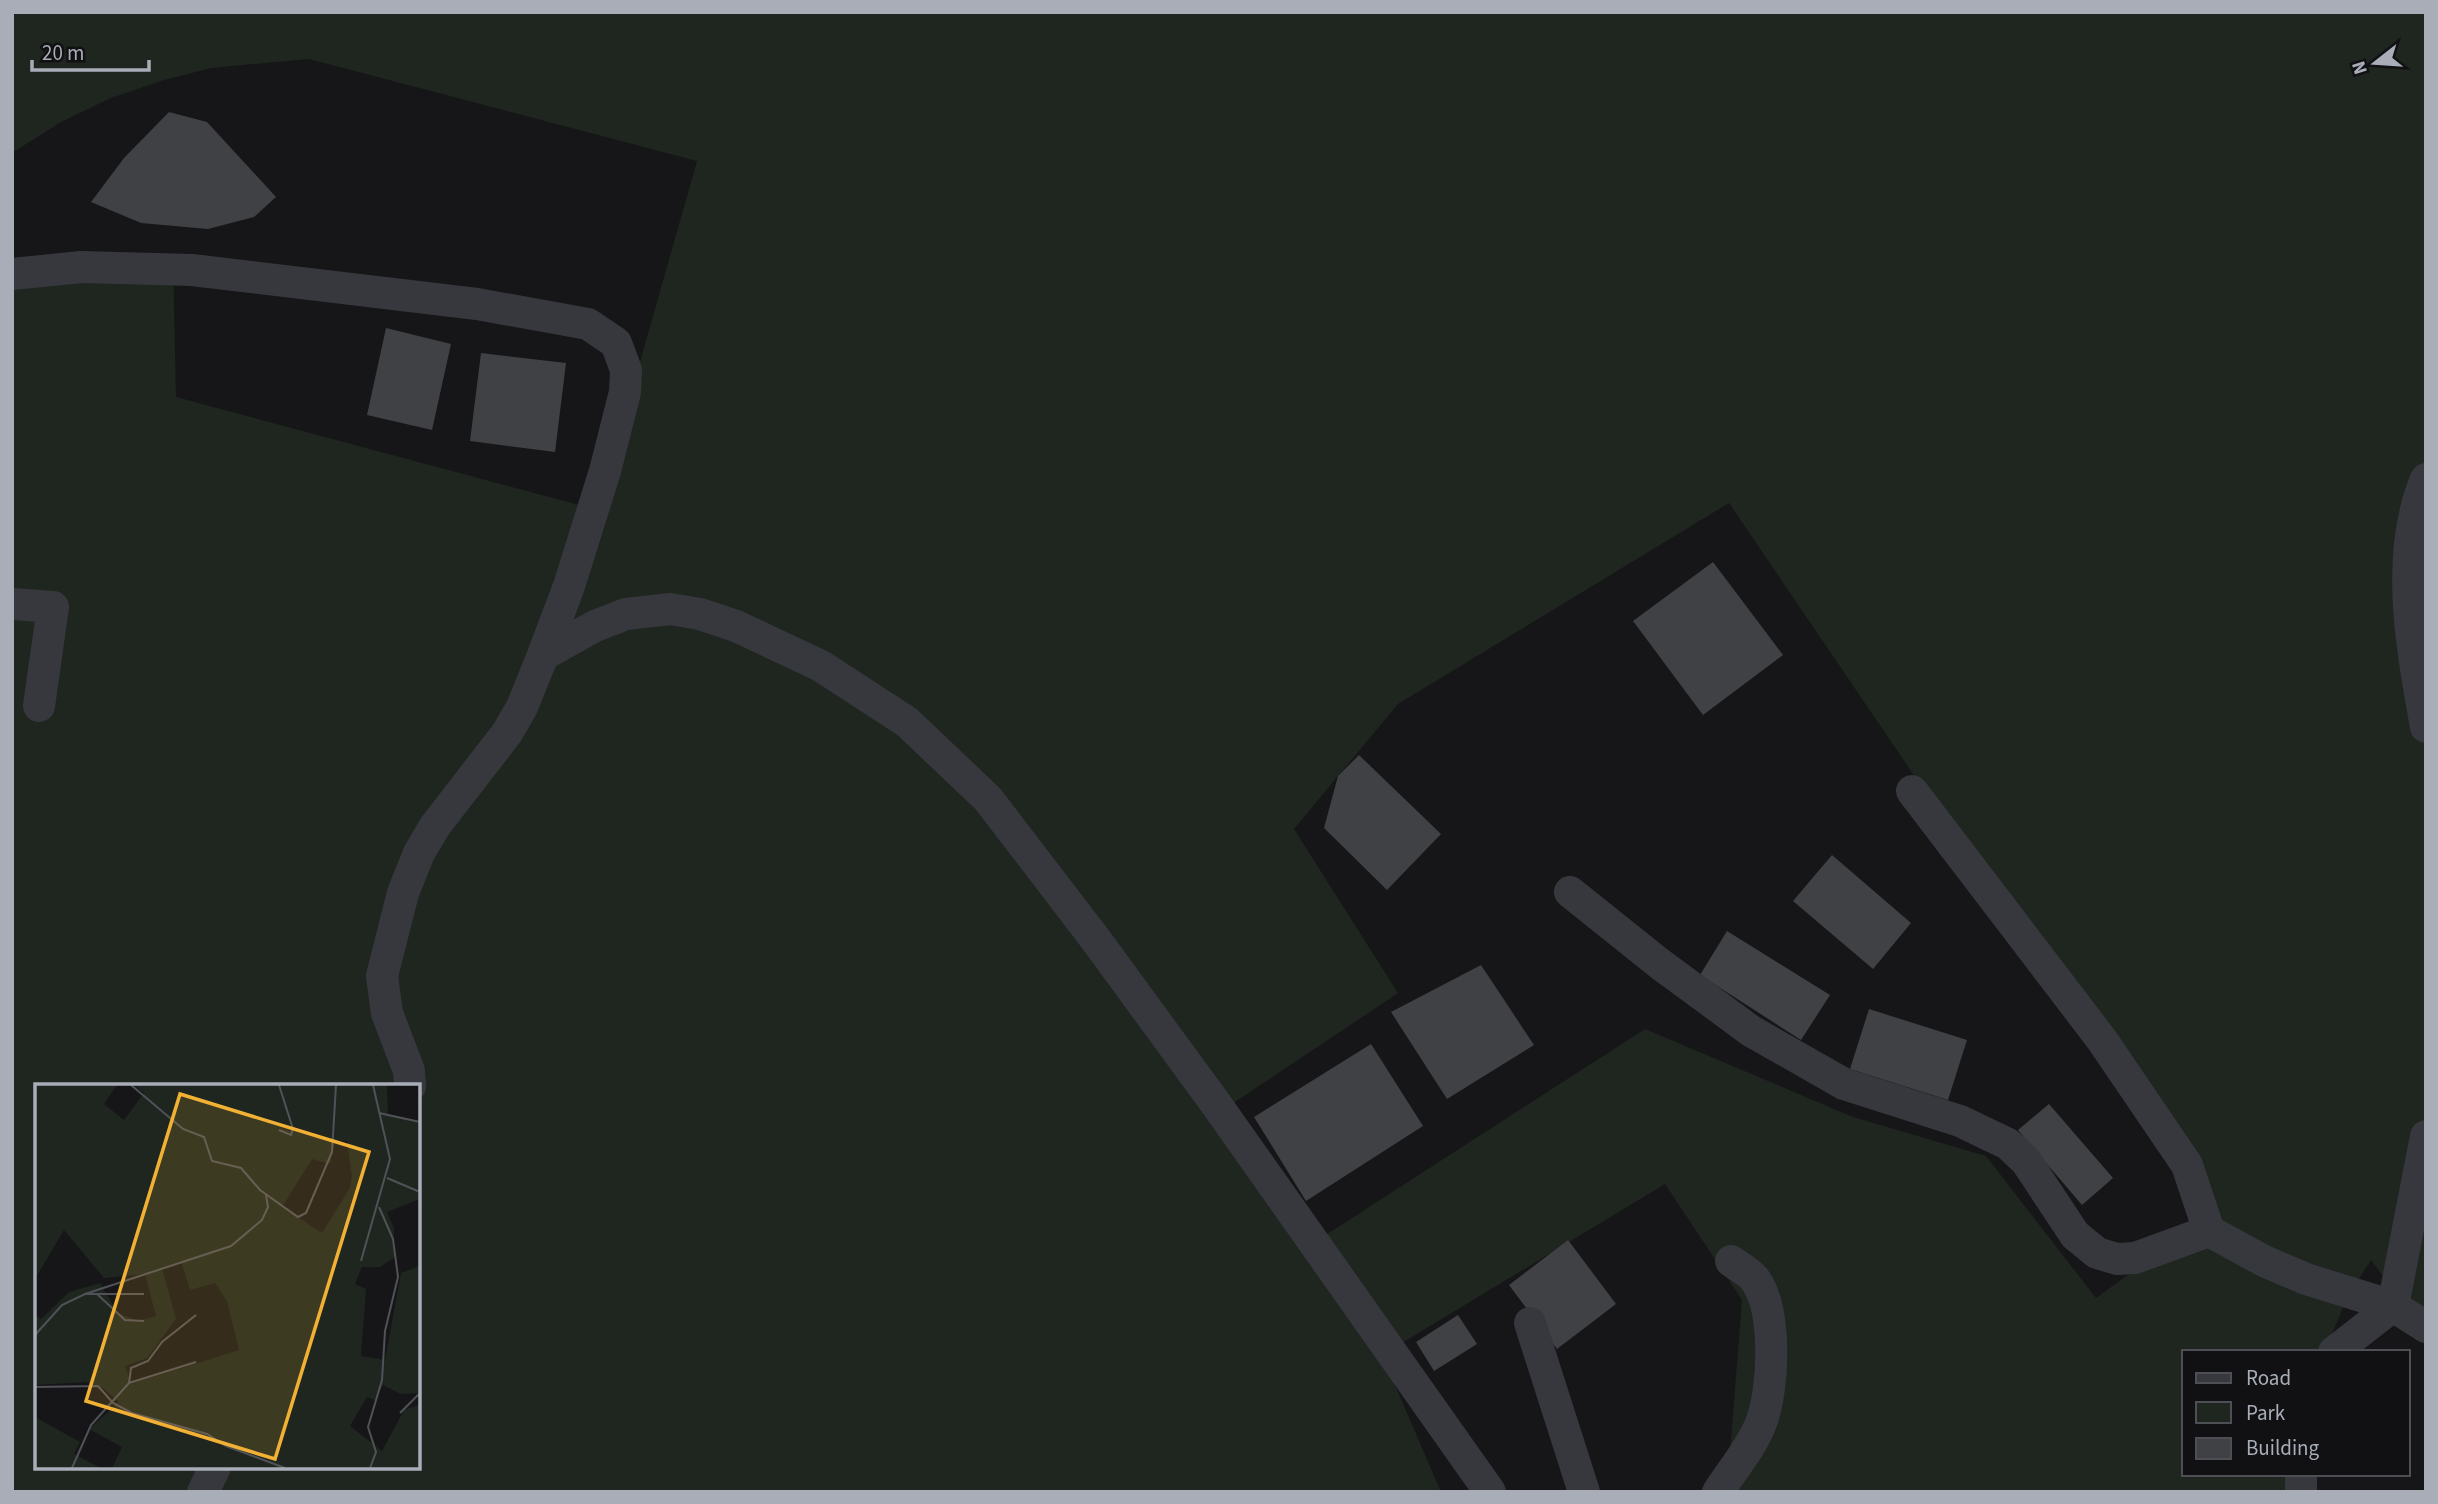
<svg xmlns="http://www.w3.org/2000/svg" width="2438" height="1504" font-family="'Source Sans 3',sans-serif">
<rect width="100%" height="100%" fill="#161618"/>
<path fill="#1e261f" fill-rule="evenodd" d="M12 12H2426V1325L2393 1290 2371 1260 2349 1294 2324 1352H2184V1474H2299L2298 1492H1705L1729 1465 1742 1300 1665 1184 1382 1355 1441 1492H12V270L173 259 176 397 598 510 697 161 309 59 211 68 164 80 111 98 61 122 12 153ZM1729 503 2212 1214 2096 1298 1986 1156 1853 1117 1645 1029 1304 1249 1208 1120 1398 993 1294 829 1398 704ZM37 1086H418V1467H37Z"/>
<path fill="#404145" d="M169 112 207 122 276 197 254 217 208 229 141 223 91 202 124 158Z
M386 328 451 344 432 430 367 415Z
M481 353 566 363 555 452 470 441Z
M1713 562 1783 655 1703 715 1633 621Z
M1359 755 1441 834 1387 890 1324 828 1338 776Z
M1832 855 1911 923 1873 969 1793 901Z
M1727 931 1830 995 1801 1040 1700 975Z
M1481 965 1534 1045 1447 1099 1391 1012Z
M1869 1009 1967 1040 1948 1100 1850 1069Z
M1371 1044 1423 1126 1306 1201 1254 1117Z
M2049 1104 2113 1178 2082 1205 2018 1130Z
M1568 1240 1616 1304 1557 1349 1509 1285Z
M1458 1315 1477 1344 1434 1371 1416 1342Z"/>
<g fill="none" stroke-linecap="round" stroke-linejoin="round">
<path stroke="#37383d" stroke-width="32" d="M12 274 81 267 192 270 477 304 588 324 616 343 626 370 625 392 605 471 569 586 543 655 522 707 507 733 435 826 419 853 403 893 382 976 387 1013 409 1071 410 1086
M2426 479C2394 556 2412 648 2426 727
M12 604 53 607 39 706
M543 655 595 626 626 614 670 609 700 614 736 626 821 666 907 722 988 799 1096 940 1216 1104 1490 1492
M1912 791 2102 1040 2187 1165 2209 1231
M1570 892 1660 964 1751 1031 1844 1084 1960 1121 2008 1144 2026 1161 2075 1235 2097 1253 2117 1259 2135 1258 2209 1231 2264 1261 2306 1279 2393 1306 2426 1327
M1530 1323 1584 1492
M2334 1352 2393 1306 2426 1136
M2301 1474V1492
M203 1492 215 1467
M1718 1492C1732 1470 1752 1447 1761 1423 1774 1389 1777 1312 1756 1281 1751 1273 1739 1267 1731 1261"/>
</g>
<g transform="translate(35 1084)">
<rect width="385" height="385" fill="#161618"/>
<path d="M0 1H82L69 20 89 36 109 9 99 1H352L353 30 385 38V115L352 128 359 144V174L345 183H327L320 200 331 205 326 272 350 276 366 189 385 182V309L366 310 348 301 340 316 332 313 315 342 347 367 369 326 384 321 385 384H77L87 363 54 345 84 318 68 304 50 298 0 301V231L6 235 34 208 65 199 83 229 103 237 121 232 110 190 69 194 29 146 0 195ZM300 57H312L317 92 315 104 287 149 247 123 277 75 295 80ZM146 177 155 206 180 199 192 217 204 266 96 300 90 282 112 274 141 235 127 184ZM0 333 45 358 39 370 66 384H0Z" fill="#1e261f" fill-rule="evenodd"/>
<path fill="none" stroke="#505258" stroke-width="2" d="M96 1 148 45 169 53 177 77 206 84 225 106 263 133 271 129 297 68 301 1M344 29 385 38M244 46 256 51 258 45 244 1M352 94 385 108M326 177 355 75 338 1M50 210 196 162 227 136 233 123 231 111M63 210H109M0 251 27 221 50 210H62L90 236 109 237M94 299 161 278M0 303 63 302 78 319 97 329 172 350 191 362 250 384M365 329 385 309M37 384 56 341 94 299 96 284 113 277 127 258 161 231M335 384 341 368 333 343 347 296 350 247 363 193 358 155 344 123"/>
<path fill="#f2b134" fill-opacity="0.15" stroke="#f2b134" stroke-width="3.5" d="M145 10 334 68 240 375 51 317Z"/>
<rect width="385" height="385" fill="none" stroke="#a8adb8" stroke-width="3.5"/>
</g>
<rect width="2438" height="1504" fill="none" stroke="#a8adb8" stroke-width="28"/>
<rect x="2182" y="1350" width="228" height="126" fill="#111113" stroke="#4d4f55" stroke-width="2"/>
<rect x="2196" y="1373" width="35" height="10" fill="#37383d" stroke="#4d4f55" stroke-width="2"/>
<text x="2246" y="1385" font-size="21" fill="#a8adb8">Road</text>
<rect x="2196" y="1402" width="35" height="21" fill="#1e261f" stroke="#4d4f55" stroke-width="2"/>
<text x="2246" y="1420" font-size="21" fill="#a8adb8">Park</text>
<rect x="2196" y="1438" width="35" height="21" fill="#404145" stroke="#4d4f55" stroke-width="2"/>
<text x="2246" y="1455" font-size="21" fill="#a8adb8">Building</text>
<g transform="translate(2375 63) rotate(253)" stroke="#111113" stroke-width="5" paint-order="stroke">
<path d="M0-5L12 26L0 18L-12 26Z" fill="#a8adb8"/>
<text y="-10" font-size="19" font-weight="bold" text-anchor="middle" fill="#a8adb8">N</text>
</g>
<path d="M32 60v10h117v-10" fill="none" stroke="#a8adb8" stroke-width="3.5"/>
<text x="42" y="60" font-size="21" fill="#a8adb8" stroke="#111113" stroke-width="5" paint-order="stroke">20 m</text>
</svg>
